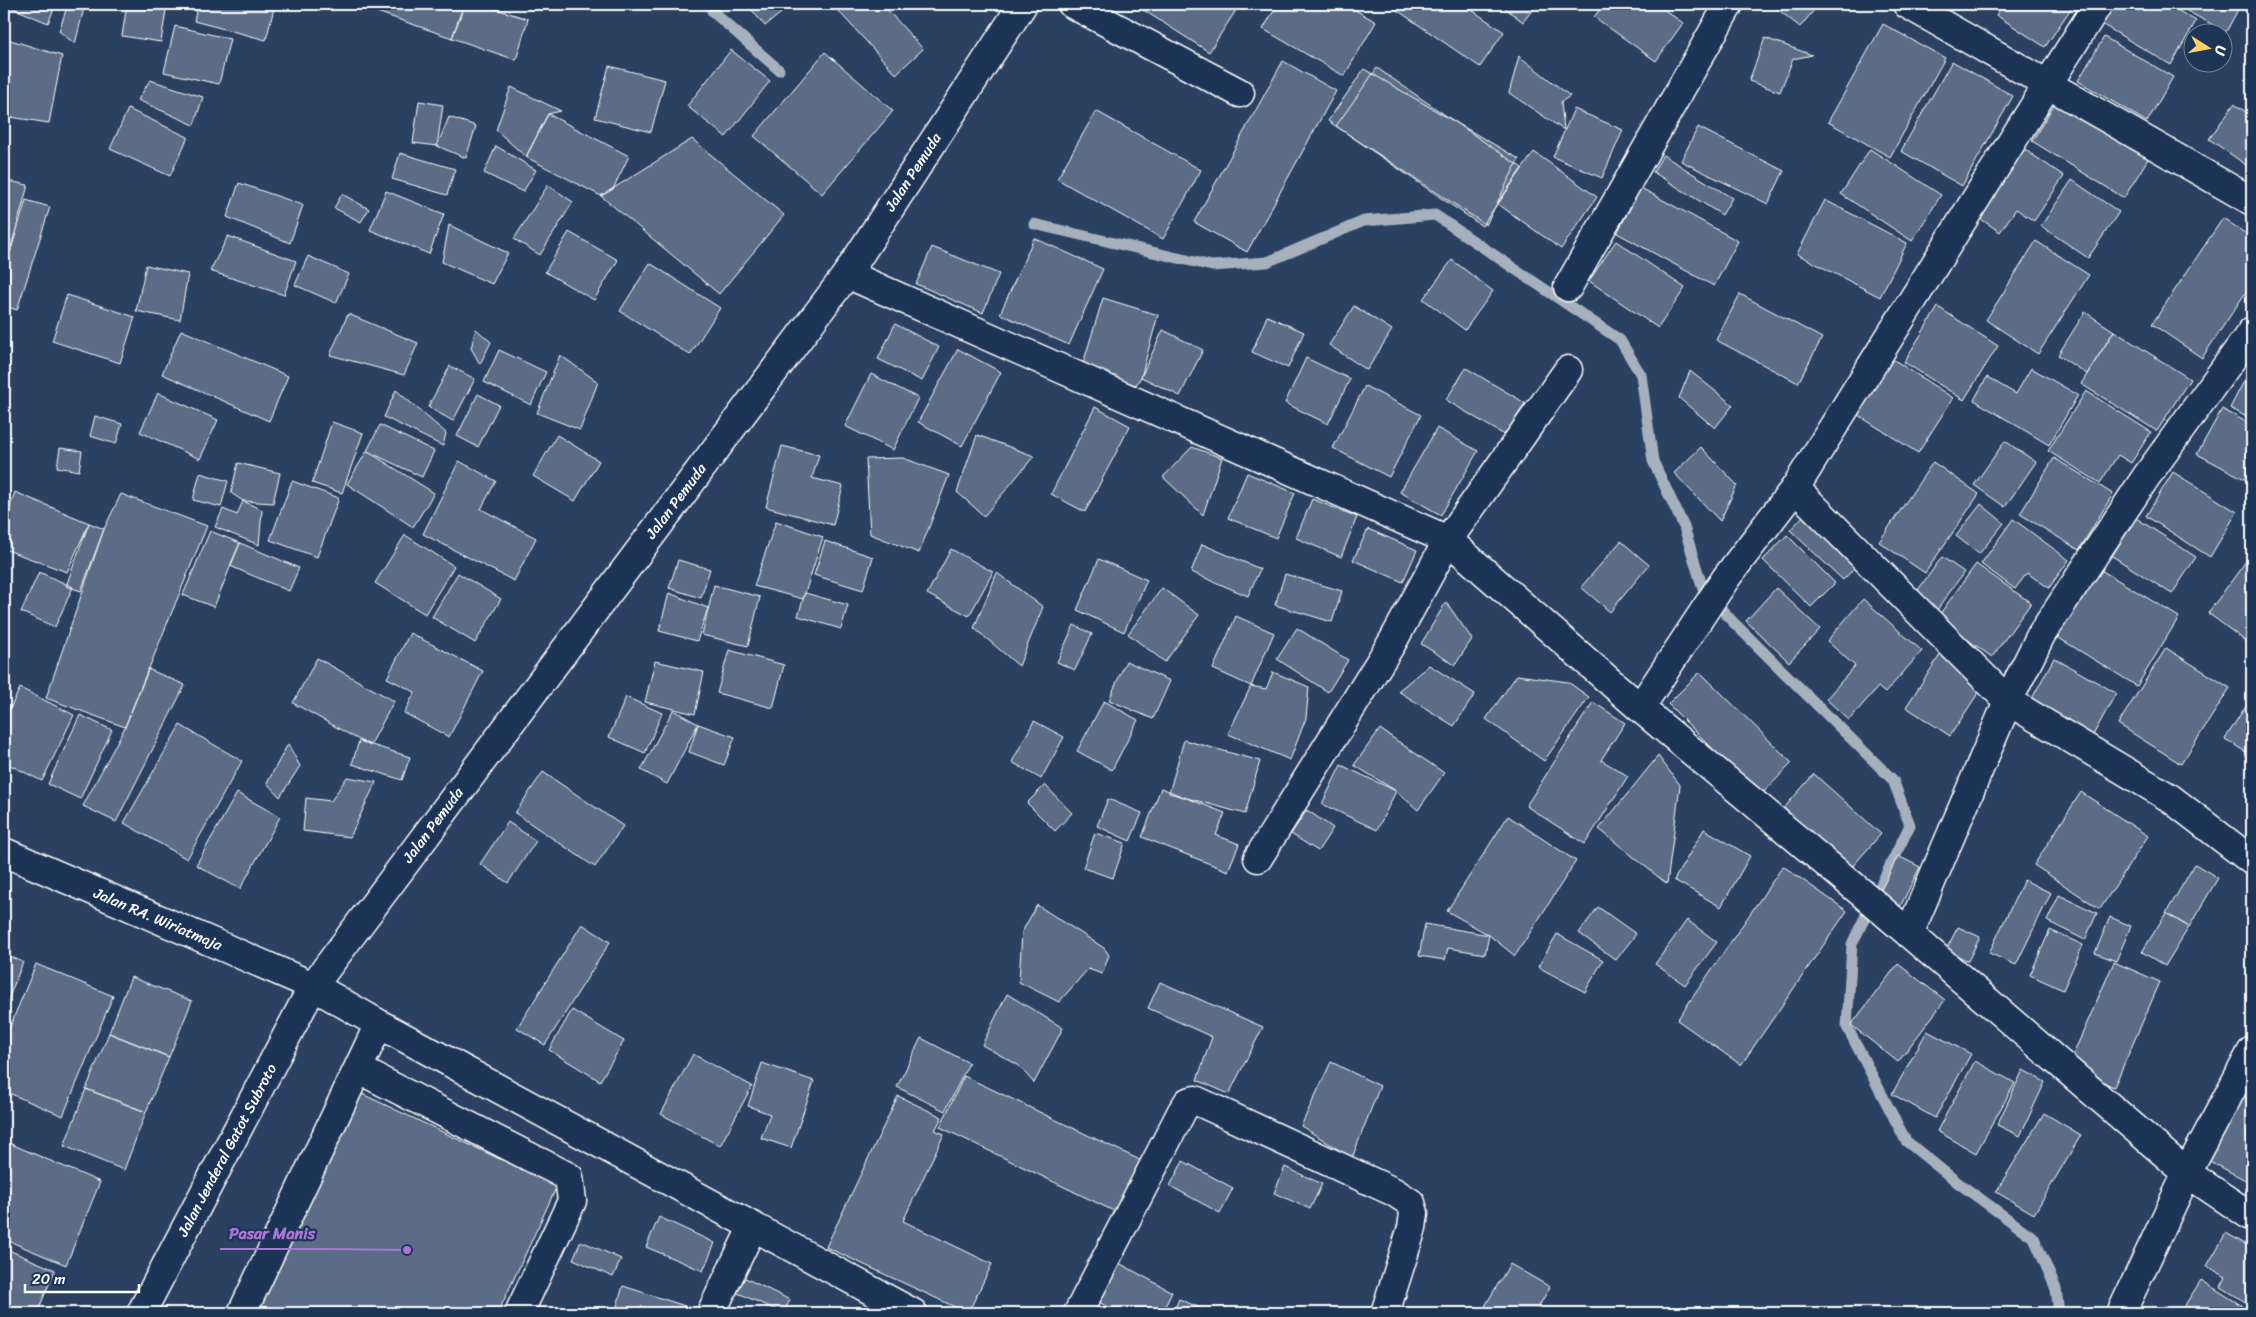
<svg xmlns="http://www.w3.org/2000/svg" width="2256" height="1317" font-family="Sriracha,sans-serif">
<rect width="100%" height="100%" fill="#2a4161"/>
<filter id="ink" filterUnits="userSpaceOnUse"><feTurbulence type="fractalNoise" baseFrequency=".02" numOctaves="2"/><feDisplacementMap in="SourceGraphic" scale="10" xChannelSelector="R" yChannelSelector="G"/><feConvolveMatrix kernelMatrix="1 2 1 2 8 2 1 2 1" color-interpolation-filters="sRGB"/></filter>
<g filter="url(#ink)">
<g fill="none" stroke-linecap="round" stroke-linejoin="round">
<path stroke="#a7b1be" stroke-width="11" d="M712 4V11L779 70
M1034 224 1212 266 1267 262 1364 221 1435 215 1620 340 1641 375 1653 461 1684 527 1703 589 1733 622 1893 780 1910 825 1852 944 1847 1027 1906 1141 1957 1182 2034 1238 2056 1289 2059 1313"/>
</g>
<path fill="#5b6c86" stroke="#fff" d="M9 4H56L48 23 8 6Z
M68 4H85L75 44 59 31Z
M127 4H167L161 42 122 36Z
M198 4H275L266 40 194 21Z
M354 4H464L452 38Z
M465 4H480L528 19 516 60 452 38Z
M747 4H792L765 26Z
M832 4H882L923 49 896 74Z
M1134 4H1240L1209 52Z
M1278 4H1345L1376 22 1344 76 1263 29Z
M1397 4H1463L1504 32 1480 67 1394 8Z
M1500 4H1537L1523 22Z
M1604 4H1656L1683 23 1656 61 1594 17Z
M1771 4H1819L1800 27Z
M2003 4H2074L2045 47 1996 15Z
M2108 4H2167L2196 21 2171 65 2098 22Z
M2174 4H2241L2226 32Z
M1883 24 1945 58 1890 157 1828 122Z
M175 26 230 39 219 84 164 72Z
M2104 37 2173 77 2147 122 2078 81Z
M4 38 62 56 49 123 4 116Z
M1765 38 1812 55 1793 59 1780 92 1749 81Z
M731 50 770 81 726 137 687 106Z
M825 52 893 111 822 194 754 136Z
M1519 56 1570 96 1561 102 1564 130 1509 93Z
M1283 61 1336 91 1247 252 1194 222Z
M1952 61 2013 96 1962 186 1901 151Z
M609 66 665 80 651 132 595 118Z
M1377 68 1522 168 1482 226 1336 126Z
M1364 69 1519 159 1486 225 1328 121Z
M150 80 203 97 194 125 138 100Z
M511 87 561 111 548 114 526 157 496 130Z
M2059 97 2151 154 2124 198 2032 141Z
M419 101 443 105 437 146 413 143Z
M2234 104 2252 116V169L2209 139Z
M128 109 188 137 170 176 110 149Z
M1574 109 1623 130 1602 178 1553 157Z
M1096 111 1201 170 1163 239 1057 179Z
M548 114 629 156 613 189 601 196 526 157Z
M449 117 476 126 466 158 437 146Z
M1698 127 1784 171 1768 204 1681 161Z
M692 139 784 215 719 294 601 196Z
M496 146 536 170 523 192 484 173Z
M2021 147 2064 176 2034 221 2016 209 2000 232 1975 215Z
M1870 149 1941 195 1912 241 1841 194Z
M1534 152 1597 197 1561 249 1498 204Z
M400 153 455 169 447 195 392 179Z
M1663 155 1732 198 1722 215 1653 172Z
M4 180 28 185 10 251 4 248Z
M2072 180 2119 212 2088 258 2041 226Z
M239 183 303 205 290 243 227 217Z
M548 185 573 202 540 255 514 239Z
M1641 188 1738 241 1714 286 1617 233Z
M386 191 444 214 429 254 370 230Z
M342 194 369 209 361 222 334 208Z
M26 200 50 207 17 310 4 306V273Z
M1825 200 1907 243 1880 297 1797 254Z
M2223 218 2252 238V283L2202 358 2152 324Z
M449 225 508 253 492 284 442 262Z
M569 232 618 260 594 300 545 272Z
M228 236 296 261 284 295 210 271Z
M1034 238 1103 269 1069 345 1000 314Z
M1616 241 1685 288 1658 328 1589 281Z
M2036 241 2089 275 2038 354 1986 320Z
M932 247 999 274 983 313 916 284Z
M308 256 349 274 336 303 295 285Z
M1452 260 1493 291 1465 330 1423 299Z
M650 263 720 308 690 355 620 311Z
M146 265 188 274 180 320 136 311Z
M1740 294 1822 338 1798 383 1716 340Z
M67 295 135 317 120 363 52 341Z
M1103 298 1158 315 1141 377 1136 385 1082 367Z
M1354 306 1392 330 1367 370 1329 345Z
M1938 307 1998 346 1964 400 1904 362Z
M2085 312 2114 331 2087 374 2058 355Z
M348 314 418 343 404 375 330 355Z
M1267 316 1304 332 1288 368 1252 352Z
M895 324 939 347 922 381 878 359Z
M476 329 491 342 480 364 471 348Z
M181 330 288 376 269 421 162 374Z
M1163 330 1203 350 1180 396 1141 377Z
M2114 331 2190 379 2157 431 2081 384Z
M958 349 1001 372 962 446 918 422Z
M499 350 546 372 531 405 484 382Z
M560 355 598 382 580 430 537 413Z
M1888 356 1953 398 1918 453 1853 412Z
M1306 358 1350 379 1328 424 1285 403Z
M450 366 475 379 453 421 428 407Z
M2252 366V420L2230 408Z
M1466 368 1525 403 1506 436 1446 400Z
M2031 368 2078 395 2049 445 1974 400 1987 377 2016 394Z
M1690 371 1733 405 1715 428 1679 398Z
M871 374 918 398 893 450 845 426Z
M1365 386 1421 415 1389 477 1333 448Z
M396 390 446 433 443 446 384 417Z
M2086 391 2151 432 2131 463 2118 455 2100 483 2048 451Z
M158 393 218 420 200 459 140 432Z
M478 394 499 405 478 447 457 436Z
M1095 407 1130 426 1085 512 1051 494Z
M2222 409 2252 425V483L2197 454Z
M95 416 122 424 116 444 90 436Z
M332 422 363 433 342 493 312 483Z
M380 425 434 451 422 477 367 451Z
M1437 428 1478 451 1441 515 1400 492Z
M557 435 599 461 575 501 533 476Z
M977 435 1034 456 984 516 957 492Z
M2005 441 2036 462 2005 507 1974 485Z
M782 446 819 455 812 478 843 486 833 525 766 507Z
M1192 447 1222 458 1203 515 1163 477Z
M1701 447 1737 485 1720 521 1674 473Z
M60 448 82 451 79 471 57 467Z
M367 451 434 493 413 527 347 484Z
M903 458 949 475 919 553 870 534 866 459Z
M2054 458 2113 494 2079 550 2020 514Z
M459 461 496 481 481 509 536 538 514 581 423 534Z
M1933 462 1979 494 1925 573 1879 542Z
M238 463 280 473 273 503 243 501 231 493Z
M2173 472 2237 512 2210 557 2146 516Z
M200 473 228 481 221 507 193 500Z
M1247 473 1295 493 1276 538 1228 518Z
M292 481 339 498 317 557 270 540Z
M15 492 89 523 67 572 4 549V524Z
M121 494 207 526 125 727 46 698 104 529Z
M1312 499 1357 517 1341 557 1296 538Z
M243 501 262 510 259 545 215 527 223 509 237 515Z
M1981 504 2004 523 1979 554 1956 536Z
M1810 509 1863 559 1843 580 1790 530Z
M2136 518 2196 557 2172 594 2112 556Z
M2013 519 2069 560 2049 588 2027 573 2015 589 1981 564Z
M776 521 823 537 803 599 754 586Z
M89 523 104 529 81 591 66 586Z
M1368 529 1417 550 1403 582 1353 560Z
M210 531 240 543 214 607 183 595Z
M405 535 454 566 425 614 375 583Z
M1787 535 1835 583 1811 607 1763 560Z
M825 541 873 557 863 590 814 575Z
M1621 541 1649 565 1610 612 1581 587Z
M240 543 299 568 289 591 230 566Z
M1202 544 1260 569 1248 596 1191 572Z
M951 549 993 572 969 616 927 594Z
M2252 553V646L2208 613Z
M1942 557 1964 572 1937 610 1915 594Z
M1099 559 1147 580 1124 632 1077 610Z
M678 560 710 569 701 598 669 588Z
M1976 564 2031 603 1992 657 1937 618Z
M2096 567 2179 617 2137 686 2054 635Z
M39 572 73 587 55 627 21 612Z
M458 573 501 599 475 643 432 617Z
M997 573 1043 607 1019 666 974 628Z
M1285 574 1342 591 1332 622 1275 605Z
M714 585 760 597 748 646 702 635Z
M1162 588 1199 615 1165 662 1128 634Z
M1776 588 1820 629 1789 662 1746 621Z
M669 593 708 608 697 641 659 631Z
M805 593 848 605 841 629 798 616Z
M1863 599 1922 651 1885 693 1878 687 1849 720 1826 699 1855 666 1827 641Z
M1446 602 1472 639 1455 665 1421 644Z
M1236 616 1274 633 1251 686 1213 669Z
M1074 625 1092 634 1075 670 1057 662Z
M1297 628 1348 660 1328 692 1277 659Z
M410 633 483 671 449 737 404 713 415 692 387 678Z
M2166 648 2230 688 2181 764 2118 724Z
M729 650 784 665 773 708 717 693Z
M1942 652 1986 681 1950 736 1906 707Z
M317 658 394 701 370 746 293 703Z
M2054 658 2116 693 2092 737 2030 702Z
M655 661 704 672 695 714 645 702Z
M1126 661 1170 681 1153 719 1109 700Z
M1429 665 1475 694 1454 726 1398 691Z
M148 669 185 685 116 822 83 806 125 727Z
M4 671 10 673 4 690Z
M1273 672 1309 687 1306 718 1290 760 1228 734 1251 686 1266 689Z
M1700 672 1792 763 1760 796 1668 704Z
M1517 675 1568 682 1589 697 1544 761 1486 719Z
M20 688 74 715 42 781 4 762V721Z
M2252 696V756L2225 739Z
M626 697 662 713 645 753 609 737Z
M1104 701 1138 720 1112 770 1077 751Z
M1593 702 1625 723 1601 760 1628 776 1585 844 1526 806Z
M673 710 698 724 667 784 641 770Z
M80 715 112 730 80 799 48 784Z
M1034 721 1064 737 1041 779 1012 762Z
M698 724 735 737 724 765 689 752Z
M180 725 242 761 187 859 124 823Z
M1380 729 1444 773 1418 810 1396 791 1354 765Z
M1184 740 1260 761 1245 814 1169 793Z
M359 741 410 757 402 780 352 764Z
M288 744 300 766 280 797 267 783Z
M1658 756 1680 785 1667 884 1599 829Z
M1341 765 1396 791 1377 830 1322 804Z
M543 772 623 826 595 867 515 813Z
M1814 774 1881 834 1851 868 1784 808Z
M347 777 376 782 350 837 303 831 306 798 331 801Z
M1045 785 1072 813 1055 831 1027 803Z
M1161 788 1225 813 1216 835 1239 844 1228 871 1142 837Z
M2081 792 2148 836 2100 909 2034 865Z
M237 793 280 817 240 889 196 865Z
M1108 799 1142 813 1130 841 1097 826Z
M1307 810 1333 828 1318 851 1291 834Z
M1508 816 1576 861 1515 956 1489 935 1447 911Z
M508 822 536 841 508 883 480 864Z
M1704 829 1750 856 1721 907 1674 880Z
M1095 833 1125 843 1113 878 1083 868Z
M1898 856 1920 867 1900 907 1878 896Z
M2195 864 2218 878 2189 927 2166 913Z
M1783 866 1847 911 1741 1065 1677 1020Z
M2024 880 2051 893 2016 965 1989 953Z
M2059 895 2097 913 2085 940 2047 921Z
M1037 905 1104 948 1109 955 1102 974 1088 969 1059 1002 1019 982 1022 932Z
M1598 907 1636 934 1616 960 1579 933Z
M2166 913 2189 927 2165 966 2142 952Z
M2110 917 2131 926 2116 961 2095 953Z
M1687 920 1717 942 1685 985 1655 964Z
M582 924 610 942 545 1045 517 1028Z
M1425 924 1489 935 1485 954 1448 948 1445 960 1419 956Z
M1958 927 1980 937 1968 961 1946 950Z
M2050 930 2083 945 2063 990 2030 975Z
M1557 934 1603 960 1585 992 1538 967Z
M4 954 23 962 4 1010Z
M2114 962 2160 982 2114 1087 2068 1066Z
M36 964 113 996 63 1116 4 1091V1041Z
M1898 964 1945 1000 1898 1062 1851 1025Z
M131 977 192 1001 169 1057 109 1033Z
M1160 982 1263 1027 1229 1094 1197 1080 1212 1037 1148 1008Z
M1007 994 1063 1028 1034 1083 1018 1065 982 1045Z
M572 1010 624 1041 600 1081 549 1050Z
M1927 1031 1971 1054 1935 1118 1892 1094Z
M109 1033 169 1057 146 1112 86 1089Z
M921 1038 969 1063 945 1111 897 1087Z
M693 1054 752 1086 720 1146 661 1114Z
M1975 1061 2015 1083 1976 1153 1937 1131Z
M2252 1061V1177L2249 1182 2202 1157Z
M1331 1062 1380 1086 1352 1158 1301 1126Z
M762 1063 814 1081 791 1148 761 1138 770 1114 748 1106Z
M2023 1070 2045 1082 2020 1136 1997 1125Z
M964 1076 1142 1161 1118 1213 940 1127Z
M86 1089 146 1112 124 1170 64 1146Z
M360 1093 557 1186 498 1313H257Z
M898 1096 942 1117 935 1130 944 1134 903 1221 992 1264 968 1313 826 1247Z
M2044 1113 2081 1135 2034 1214 1996 1192Z
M4 1141 100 1182 66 1265 4 1239Z
M1183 1161 1233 1188 1220 1213 1170 1186Z
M1285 1167 1322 1184 1310 1209 1274 1193Z
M659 1217 715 1243 703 1271 646 1247Z
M2226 1233 2252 1248V1306L2221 1287 2226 1277 2207 1266Z
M581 1241 621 1259 613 1277 573 1259Z
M4 1248 55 1270 37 1313H4Z
M1119 1263 1172 1292 1162 1313H1104L1106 1306 1097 1301Z
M1510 1264 1550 1287 1535 1313H1498L1485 1306Z
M739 1275 790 1300 783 1313 731 1290Z
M2201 1280 2252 1312V1313H2180Z
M623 1286 685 1306 683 1313H615Z
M1179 1299 1212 1313H1173Z"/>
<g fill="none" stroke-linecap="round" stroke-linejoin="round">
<g stroke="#fff" stroke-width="31">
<path id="minor" d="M1072 4 1240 93
M1907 4 2252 201
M847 274 1448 540 1640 708 1863 894 2187 1173 2252 1217
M1568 287 1729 4
M1795 488 2008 701 2170 798 2252 861
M1640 708 1726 578 1795 488 2098 4
M4 852 313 986 379 1024 913 1313
M1258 858 1393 641 1448 540 1568 370
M1909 934 2008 701 2041 635 2146 477 2252 331
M358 1069 569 1177 572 1201 519 1313
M242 1313 379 1024
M711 1313 753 1226
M1078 1313 1182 1111 1188 1102 1195 1100 1394 1192 1411 1203 1414 1213 1412 1228 1385 1313
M2121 1313 2187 1173 2252 1051"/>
</g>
<g stroke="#fff" stroke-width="31">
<path id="major" d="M141 1313 313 986 847 274 1023 4"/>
</g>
<use href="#minor" stroke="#1d3557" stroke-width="28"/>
<use href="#major" stroke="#1d3557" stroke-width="28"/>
</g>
</g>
<g text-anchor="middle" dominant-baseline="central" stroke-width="4.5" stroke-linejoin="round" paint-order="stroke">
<g font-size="15" fill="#fff" stroke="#1d3557">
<text transform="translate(913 172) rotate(-57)">Jalan Pemuda</text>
<text transform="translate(676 501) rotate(-53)">Jalan Pemuda</text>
<text transform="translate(433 825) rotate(-53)">Jalan Pemuda</text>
<text transform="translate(158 919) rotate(23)">Jalan RA. Wiriatmaja</text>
<text transform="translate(227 1150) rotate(-62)">Jalan Jenderal Gatot Subroto</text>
</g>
</g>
<path fill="none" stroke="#a976d5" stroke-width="2" d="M407 1250L325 1249H220"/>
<circle fill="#a976d5" stroke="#1d3557" stroke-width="2" cx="407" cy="1250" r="5"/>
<g font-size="16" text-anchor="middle" font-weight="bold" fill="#a976d5" stroke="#1d3557" stroke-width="4.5" stroke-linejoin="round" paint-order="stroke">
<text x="272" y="1239">Pasar Manis</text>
</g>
<rect width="2256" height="1317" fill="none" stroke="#1d3557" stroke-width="20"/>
<rect x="10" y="10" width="2236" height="1297" fill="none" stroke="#fff" stroke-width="2" filter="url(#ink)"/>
<g transform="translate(2208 48) rotate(101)"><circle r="24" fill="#1d3557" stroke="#77869a"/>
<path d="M0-4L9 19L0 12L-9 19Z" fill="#ffd166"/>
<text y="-8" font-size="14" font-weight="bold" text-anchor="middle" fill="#ffffff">U</text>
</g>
<path d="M25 1284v8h114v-8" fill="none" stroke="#ffffff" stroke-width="2.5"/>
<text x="32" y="1284" font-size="15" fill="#ffffff" stroke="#1d3557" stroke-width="4" paint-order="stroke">20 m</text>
</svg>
